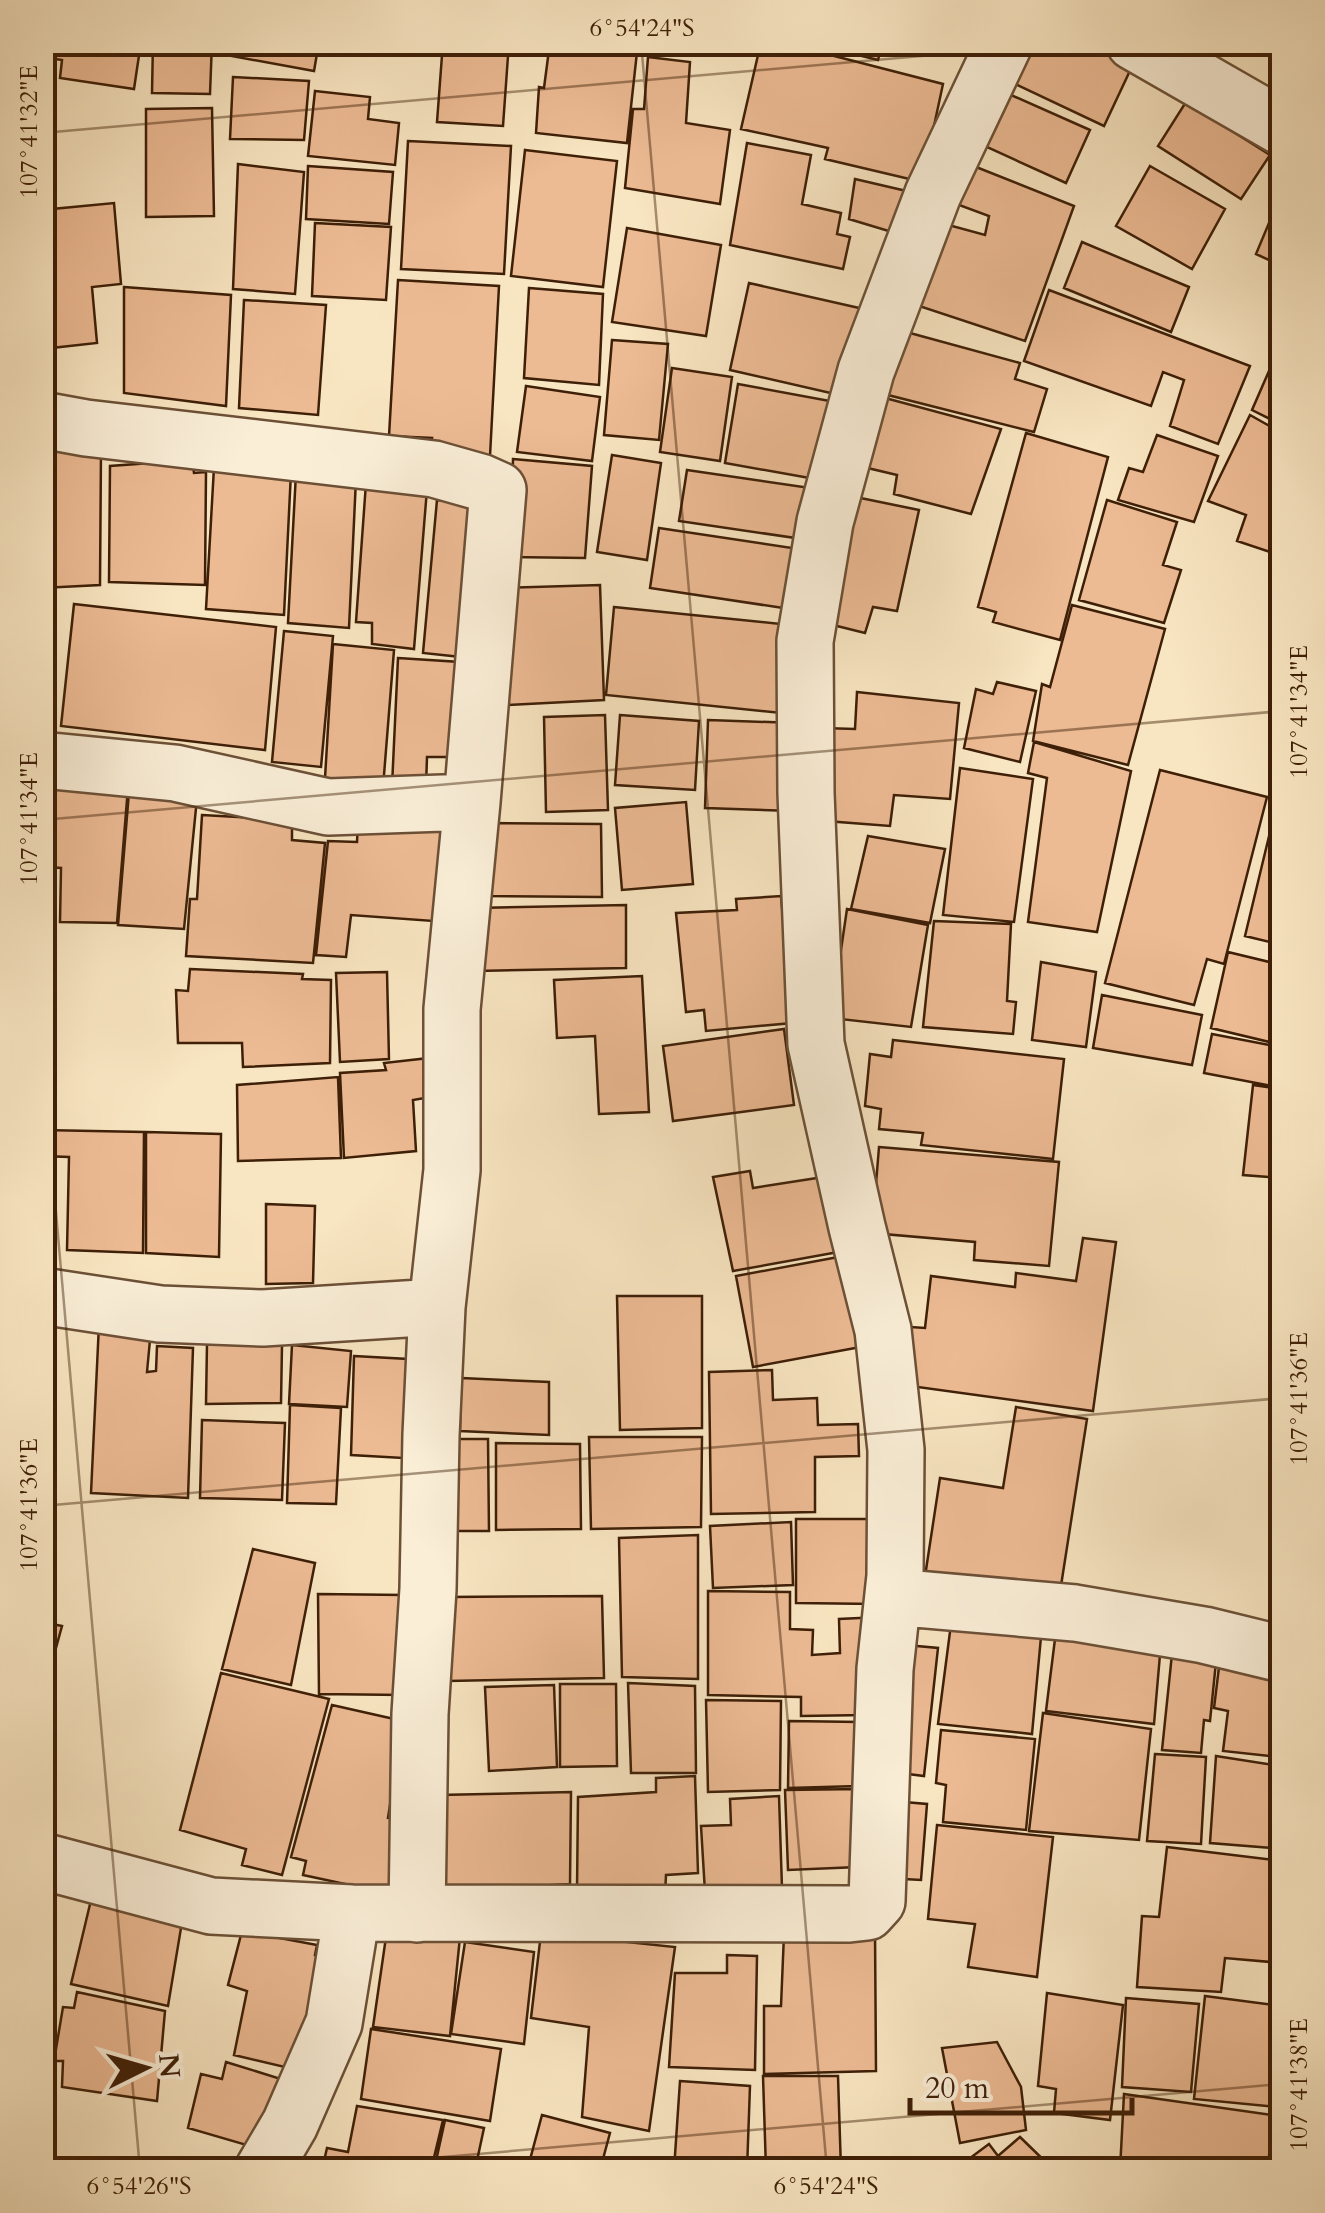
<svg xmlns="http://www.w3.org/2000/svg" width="1325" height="2213" font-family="Cardo,serif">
<rect width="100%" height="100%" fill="#f8e5c1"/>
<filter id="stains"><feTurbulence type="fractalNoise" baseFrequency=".002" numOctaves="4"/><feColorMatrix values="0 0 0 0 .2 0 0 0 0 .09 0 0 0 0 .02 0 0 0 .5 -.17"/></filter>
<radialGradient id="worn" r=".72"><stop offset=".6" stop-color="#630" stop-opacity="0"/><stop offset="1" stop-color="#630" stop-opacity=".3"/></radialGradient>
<path fill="#ecba93" stroke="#3e1f07" stroke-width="2.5" d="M42 42H141L134 89 60 78 62 60 42 57Z
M153 42H212L210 94 152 93Z
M223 42H319L314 71 221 54Z
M349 42H403L401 51Z
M443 42H509L503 126 437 122Z
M550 42 638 43 627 143 536 133 539 87 544 88Z
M761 42H780L943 84 922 182 825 159 828 148 741 129Z
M805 42H883L878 60Z
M1027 42H1099L1135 60 1104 126 1009 81Z
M648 57 690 62 686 123 730 130 720 204 625 188 633 109H644Z
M233 77 309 81 304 140 230 139Z
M315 91 370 97 368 119 399 123 395 165 308 156Z
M1002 91 1090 130 1066 183 978 143Z
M1186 102 1270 155 1241 199 1158 146Z
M212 108 214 216 146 217V109Z
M408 141 511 146 504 274 401 269Z
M747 143 811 155 802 204 841 213 837 234 850 237 843 269 730 245Z
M525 150 617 161 603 287 511 276Z
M961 161 1074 206 1025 341 913 304 934 221 985 235 989 216 951 202Z
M238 164 304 172 295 294 233 289Z
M308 166 393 172 389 224 306 219Z
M1150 166 1225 209 1192 269 1116 226Z
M855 179 915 193 905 236 849 219Z
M1282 192V266L1256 254Z
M114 203 121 284 92 287 97 343 42 349V210Z
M315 223 391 227 386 300 312 296Z
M627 228 721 245 706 336 612 322Z
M1082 242 1189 287 1171 332 1064 288Z
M398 280 499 286 490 456 430 453 432 438 389 436Z
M749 283 868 310 848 397 730 370Z
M124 287 231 295 226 406 124 393Z
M529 288 603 294 599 385 524 378Z
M1049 290 1250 366 1218 444 1170 426 1184 380 1163 372 1151 406 1024 361Z
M244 300 326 305 318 415 239 408Z
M899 330 1020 363 1015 379 1047 389 1034 432 884 394Z
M612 340 668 344 659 440 604 435Z
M1276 355 1282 358V425L1252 410Z
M672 368 732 377 720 461 660 452Z
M738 384 846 404 832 482 725 463Z
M526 386 600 397 592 461 517 452Z
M874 395 1001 429 971 514 894 494 897 475 855 465Z
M1250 415 1282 433V556L1237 541 1246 515 1208 501Z
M1026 433 1108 457 1060 640 993 622 996 612 978 607Z
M1157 435 1218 456 1194 522 1118 500 1129 468 1143 472Z
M101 449 100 585 42 588V450Z
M612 455 661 463 647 560 597 552Z
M513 459 592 466 585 558 510 557Z
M192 460 194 473 206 472 205 585 109 582 110 466Z
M214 467 291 472 284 615 206 609Z
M687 470 824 490 816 541 679 521Z
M296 473 356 479 349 628 288 623Z
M366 483 427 489 414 649 372 644V623L356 622Z
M841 494 919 510 897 611 873 607 865 633 813 620Z
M437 500 484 505 471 658 423 653Z
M1107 500 1177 522 1163 565 1181 570 1164 623 1079 600Z
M659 528 812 551 803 611 650 588Z
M600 585 604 700 508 705 503 588Z
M74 604 276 627 265 750 61 726Z
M1072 605 1165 629 1128 765 1033 741 1042 684 1050 687Z
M614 607 800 626 791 714 606 695Z
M284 631 333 636 321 767 272 762Z
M333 644 394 650 382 800 324 795Z
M398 658 460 662 455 757H427L426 786H392Z
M997 682 1036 691 1020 762 964 748 976 689 993 694Z
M857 692 959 703 950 799 894 795 890 826 826 821 823 728 855 729Z
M605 715 608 810 546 812 544 717Z
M620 715 699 721 695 790 615 785Z
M708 720 796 723 793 811 705 808Z
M1034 742 1131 771 1097 932 1028 922 1047 778 1028 773Z
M960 768 1033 779 1014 922 943 915Z
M53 770 129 775 117 923 60 922 61 868 46 867Z
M1160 770 1267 797 1224 964 1207 959 1194 1005 1105 983Z
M130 780 198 788 184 929 118 925Z
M686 802 693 884 622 890 615 808Z
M1277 803 1282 805V945L1245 936Z
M202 815 292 820V840L325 843 313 963 186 956 190 899H197Z
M358 821 453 825 447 922 351 915 346 957 316 955 328 841 357 842Z
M488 823 601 824 602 897 486 896Z
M868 836 945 849 930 923 851 909Z
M781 896 792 1023 706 1031 704 1010 686 1012 676 913 737 910 736 899Z
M626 905V968L476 971 475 908Z
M847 909 928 925 911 1027 831 1018Z
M934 921 1011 924 1007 1001 1016 1002 1013 1034 923 1027Z
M1228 952 1282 965V1045L1211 1028Z
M1041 962 1096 972 1086 1047 1032 1040Z
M190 969 303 974 302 979 331 980 330 1063 243 1067 242 1043H178L176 990 188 991Z
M387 972 389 1059 340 1062 336 973Z
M642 976 649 1112 599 1114 595 1036 557 1038 554 980Z
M1102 995 1202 1015 1192 1065 1093 1048Z
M784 1029 794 1105 673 1121 663 1046Z
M1212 1034 1280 1047 1272 1086 1204 1073Z
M893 1040 1064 1059 1053 1159 921 1145 923 1133 879 1129 881 1109 865 1106 870 1054 891 1057Z
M438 1057 442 1095 413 1100 416 1151 344 1158 340 1073 386 1070 384 1063Z
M338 1077 341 1158 238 1161 237 1085Z
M1253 1085 1282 1089V1178L1243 1175Z
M42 1130 144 1132 143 1253 67 1250 69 1157 42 1156Z
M146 1132 221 1134 219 1257 146 1253Z
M879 1147 1059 1162 1049 1266 974 1260 975 1242 872 1233Z
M750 1171 753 1188 830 1176 844 1251 733 1271 713 1177Z
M266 1204 315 1206 313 1283 266 1284Z
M1083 1238 1116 1242 1093 1411 903 1385 911 1327 925 1328 931 1276 1015 1287 1016 1273 1076 1281Z
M849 1255 866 1346 753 1367 736 1276Z
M617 1296H702V1428L620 1430Z
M99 1324 151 1329 147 1372 156 1371 157 1346 193 1348 188 1498 91 1493Z
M207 1343 282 1345 281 1403 206 1404Z
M292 1345 351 1351 347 1407 289 1404Z
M354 1356 408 1359 403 1458 351 1455Z
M772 1370 773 1400 817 1398 818 1425 858 1424 859 1456 815 1457V1512L711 1514 709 1372Z
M461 1378 549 1382V1435L460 1431Z
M290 1405 341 1408 336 1504 287 1503Z
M1016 1407 1087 1419 1058 1605 924 1583 940 1478 1003 1488Z
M202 1420 285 1423 282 1500 200 1498Z
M589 1437H702L701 1527 591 1529Z
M446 1439H488L489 1531H448Z
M496 1443 580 1444 581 1529 496 1530Z
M796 1519H877L876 1604 796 1603Z
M791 1522 793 1585 713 1588 710 1526Z
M698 1535V1679L622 1677 619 1538Z
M253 1549 315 1563 291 1685 222 1669Z
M708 1591 790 1592V1629L813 1630 812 1655 840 1653 839 1619 880 1617 866 1715 801 1716V1697L708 1695Z
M318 1594 404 1595 403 1695 319 1694Z
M602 1596 604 1678 448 1681V1597Z
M42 1622 62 1626 42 1699Z
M1057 1623 1161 1643 1154 1724 1046 1711Z
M951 1624 1042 1626 1032 1734 938 1724Z
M906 1645 938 1648 924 1776 892 1772Z
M1172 1654 1216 1662 1210 1721 1204 1720 1201 1753 1162 1750Z
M1219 1667 1282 1680V1740L1280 1757 1223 1751 1228 1711 1214 1708Z
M221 1673 329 1699 282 1875 242 1865 246 1849 180 1830Z
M628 1683 695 1686 696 1773H631Z
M560 1684H616L617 1766 560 1767Z
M554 1685 557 1767 489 1771 485 1687Z
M706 1700 781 1701 780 1790 708 1792Z
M332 1705 403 1721 388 1818 399 1819 403 1892 344 1894 345 1884 303 1875 306 1861 291 1857Z
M1043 1713 1151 1729 1139 1840 1029 1831Z
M789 1721 860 1722 859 1786 788 1788Z
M941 1730 1035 1739 1026 1830 943 1822 946 1785 936 1783Z
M1155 1754 1206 1757 1201 1844 1147 1841Z
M1216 1756 1280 1766 1272 1848 1210 1843Z
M695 1776 698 1873 666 1875 665 1895 577 1891 578 1797 656 1792V1778Z
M859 1789 858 1867 788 1870 785 1790Z
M571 1792 570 1884 444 1891 439 1795Z
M779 1796 782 1888 705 1892 701 1826 731 1825 730 1799Z
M892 1801 927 1804 921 1880 886 1878Z
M937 1825 1053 1837 1037 1977 968 1967 975 1924 928 1919Z
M1167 1847 1282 1861V1963L1225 1958 1221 1992 1137 1987 1142 1916 1159 1917Z
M91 1900 182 1922 168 2006 71 1984Z
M387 1930 460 1937 450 2036 373 2027Z
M242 1931 317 1945 315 1955 330 1959 306 2072 234 2055 247 1991 228 1985Z
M875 1931 876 2071 764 2074V2006H781L784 1934Z
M541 1933 675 1947 649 2131 582 2117 589 2027 531 2018Z
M465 1942 534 1952 524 2044 451 2034Z
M727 1955 757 1956 755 2070 669 2067 675 1973H727Z
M77 1992 165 2011 157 2101 62 2087 63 2061H54L63 2007 74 2008Z
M1047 1993 1123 2005 1110 2120 1054 2113 1056 2089 1038 2086Z
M1205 1996 1282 2006V2054L1277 2107 1194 2099Z
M1126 1998 1199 2004 1191 2092 1122 2087Z
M371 2029 501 2049 490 2121 361 2099Z
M997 2042 1021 2087 1026 2130 960 2143 942 2048Z
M226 2062 281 2079 264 2150 188 2128 201 2074 222 2079Z
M763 2076H838L841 2170H766Z
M680 2081 750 2086 747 2170H674Z
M1124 2094 1272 2115 1268 2170H1120Z
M357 2106 443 2120 431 2170H322L327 2148 348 2152Z
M542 2115 610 2133 600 2170H498L501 2161 528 2167Z
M445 2120 484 2128 475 2170H434Z
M1020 2137 1054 2170H971L966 2161 989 2144 998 2156Z"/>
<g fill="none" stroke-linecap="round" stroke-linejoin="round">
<g stroke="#6c5036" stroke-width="60">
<path id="minor" d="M1134 42 1282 127
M42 420 86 428 434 469 480 482 498 490 472 802 452 1009V1170L437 1307 263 1318 160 1314 42 1296
M42 760 175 773 328 807 472 802
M893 1597 1075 1613 1204 1635 1282 1654
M42 1861 211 1906 352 1913 849 1914 867 1912 877 1901 885 1669 895 1576 896 1450 883 1330 857 1227 816 1044 806 793 805 641 825 522 866 371 933 194 1005 42
M417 1914 420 1714 428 1589 431 1435 437 1307
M263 2170 290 2124 334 2023 352 1913"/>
</g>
<use href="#minor" stroke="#faeed7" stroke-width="55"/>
</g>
<path fill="none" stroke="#3e1f07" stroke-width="2.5" stroke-opacity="0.45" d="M641 42 827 2170M42 133 1082 42M42 820 1282 711M42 1053 140 2170M42 1506 1282 1398M293 2170 1282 2084"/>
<rect width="1325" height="2213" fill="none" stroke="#f8e5c1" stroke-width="110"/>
<g transform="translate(145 2068) rotate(85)" stroke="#faeed7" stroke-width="8" paint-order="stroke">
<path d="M0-8L18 38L0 25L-18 38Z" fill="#3e1f07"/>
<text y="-15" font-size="28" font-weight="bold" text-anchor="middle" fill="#3e1f07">N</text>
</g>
<path d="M910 2098v15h222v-15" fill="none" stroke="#3e1f07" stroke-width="5"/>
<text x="925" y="2098" font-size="30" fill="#3e1f07" stroke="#faeed7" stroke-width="8" paint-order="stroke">20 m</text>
<rect x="55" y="55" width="1215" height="2103" fill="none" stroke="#3e1f07" stroke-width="4"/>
<g font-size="25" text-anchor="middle" fill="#3e1f07">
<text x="642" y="36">6°54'24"S</text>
<text transform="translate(28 132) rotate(-90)" y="9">107°41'32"E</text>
<text transform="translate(1298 712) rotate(-90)" y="9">107°41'34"E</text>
<text transform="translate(28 819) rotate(-90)" y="9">107°41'34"E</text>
<text transform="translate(1298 1399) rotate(-90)" y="9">107°41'36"E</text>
<text transform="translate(28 1505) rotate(-90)" y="9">107°41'36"E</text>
<text transform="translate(1298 2085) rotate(-90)" y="9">107°41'38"E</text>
<text x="139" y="2194">6°54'26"S</text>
<text x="826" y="2194">6°54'24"S</text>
</g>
<rect width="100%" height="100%" filter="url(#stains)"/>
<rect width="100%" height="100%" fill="url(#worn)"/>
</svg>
